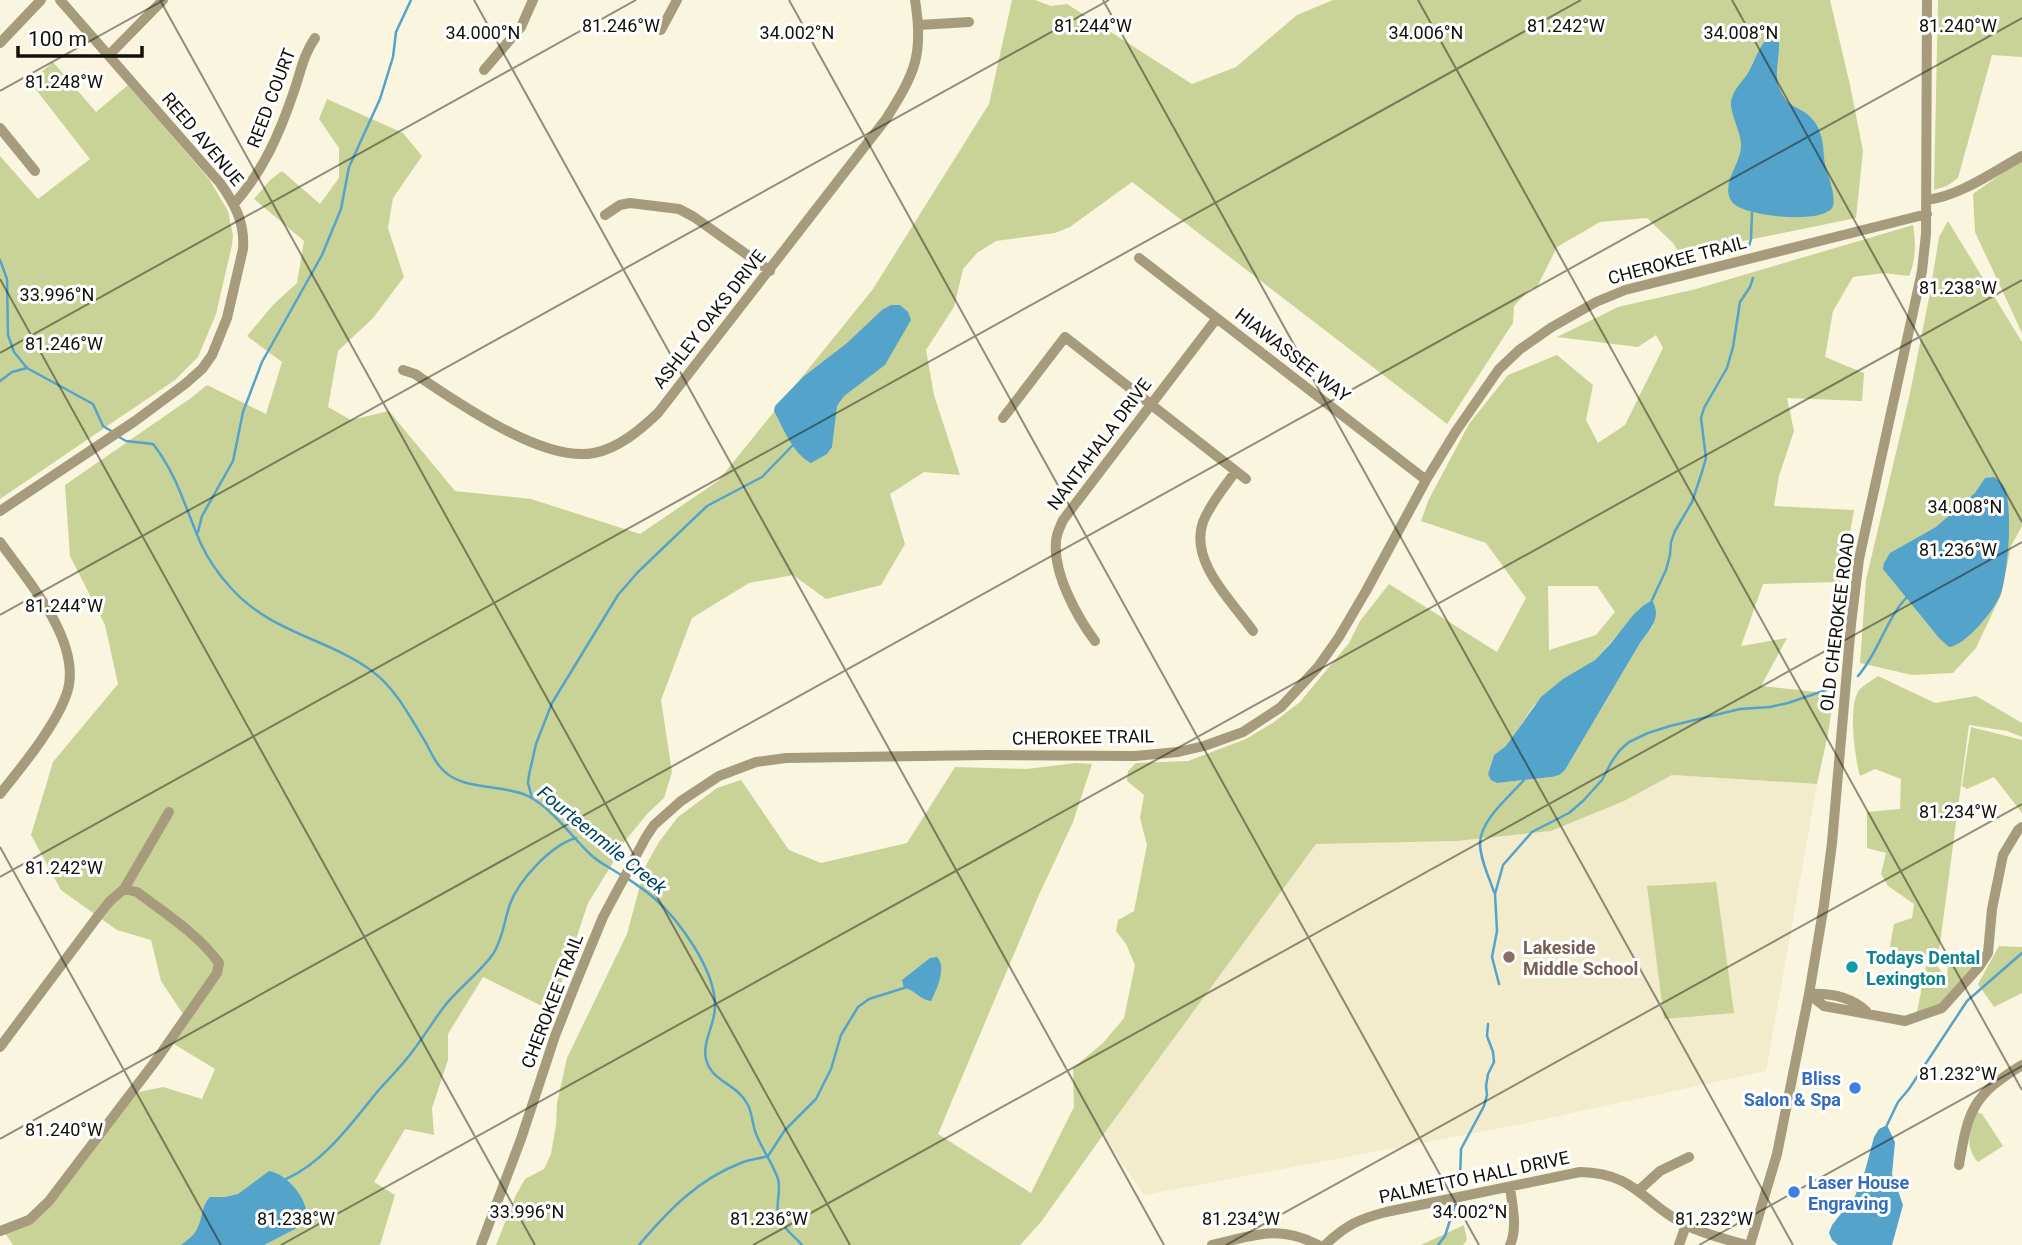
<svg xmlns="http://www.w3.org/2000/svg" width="2022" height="1245" font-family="Roboto,sans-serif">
<rect width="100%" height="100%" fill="#faf5de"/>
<path fill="#f2ebcc" d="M1672 775 1817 784 1766 1071 1522 1124 1144 1195 1103 1135 1316 844 1457 841 1551 831 1624 801Z"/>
<path fill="#cad397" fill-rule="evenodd" d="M1012 0H1035L1051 6 1067 4 1192 84 1236 67 1297 15 1333 0H1830L1850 85 1863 151 1856 218 1680 254 1673 243 1647 218 1600 222 1557 247 1537 287 1530 289 1514 306 1513 323 1447 424 1132 182 1070 227 1055 233 996 241 977 253 963 269 954 307 926 350 934 395 960 475 924 472 890 494 905 544 881 585 826 599 793 575 749 583 692 618 661 700 672 772 664 798 648 813 619 848 614 861 588 903 552 1011 483 977 448 1034V1060L432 1108 434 1135 405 1129 374 1182 395 1195 380 1245H13L3 1230 29 1220 129 1094 163 1087 202 1099 215 1069 169 1041 185 1017 161 981 151 940 117 930 61 890 31 835 53 762 118 684 105 625 70 556 65 485 191 398 207 385 266 414 282 362 247 336 273 305 297 283 304 241 254 199 270 180 282 171 320 204 339 178V148L319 119 327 99 403 133 422 156 393 198 388 228 404 277 373 318 338 351 328 407 351 420 389 411 455 491 531 499 640 534 718 481 873 289 989 104Z
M1938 0H2022V57L1992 55 1958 178 1947 186 1934 190Z
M53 62 96 112 128 85 209 179 228 211 233 235 232 245 216 314 198 357 175 380 0 499V156L38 199 90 159 30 82Z
M2022 159V333L1975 232 1973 194Z
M1948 221 2022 342V526L2011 546 2001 595 1976 648 1953 673 1912 675 1860 663 1866 580 1910 393 1930 293 1939 237Z
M1913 225C1916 242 1916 260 1909 276L1884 273 1853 277 1833 311 1825 357 1864 373 1862 401 1787 398 1794 431 1779 476 1774 506 1854 510 1841 582 1763 584 1741 646 1787 638 1761 686 1834 694 1828 734 1817 784 1672 775 1624 801 1551 831 1457 841 1316 844 1103 1135 1041 1222 1020 1245H496L516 1195 525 1179 544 1169 551 1154 556 1125 557 1103 567 1058 627 934 645 867 659 842 678 817 717 788 741 780 789 850 821 863 907 843 955 767 1027 769 1076 763 1092 764 1073 822 1038 897 938 1134 1031 1193 1074 1107 1073 1068 1103 1043 1124 1018 1135 965 1126 944 1116 931 1118 920 1134 911 1147 845 1140 818 1144 795 1127 781 1128 771 1136 763 1188 761 1246 739 1274 722 1300 702 1349 643 1360 621 1389 584 1497 652 1526 598 1486 543 1421 521 1429 499 1469 424 1508 375 1557 355 1593 385 1586 420 1598 443 1625 425 1663 348 1656 335 1638 347 1557 337 1618 307 1696 289ZM1548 586H1597L1615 612 1596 635 1549 650ZM1652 600 1653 626 1640 643 1565 770 1552 777 1497 783 1488 774 1494 755 1506 747 1534 705 1595 660 1644 605Z
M1878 676 1935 703 1976 696 2022 723V737L2007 731 1969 725 1937 966 1947 978 1949 953 1979 958 1955 996 1916 1017 1927 961 1889 952 1894 924 1912 918 1914 904 1888 886 1881 874 1886 853 1867 848V812L1900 809 1901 779 1875 769 1860 776C1855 758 1847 704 1860 689 1865 684 1873 680 1878 676Z
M1971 727 2022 740V813L1994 777 1967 789 1962 786Z
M1716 882 1734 1013 1664 1019 1647 886Z
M1999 946 2022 947V993L1994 1007 1978 984Z
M1977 1112 1982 1114 2003 1146 1978 1162C1963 1145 1971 1131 1977 1112Z
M1464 1225 1467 1240 1463 1245H1421Z"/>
<path fill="#53a3cb" d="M1773 33 1778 34C1782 52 1773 70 1779 87 1788 111 1801 105 1812 119 1816 123 1819 128 1820 133 1824 143 1823 154 1825 164 1828 177 1836 194 1833 206 1827 225 1743 217 1732 202 1720 185 1740 165 1741 147 1742 134 1732 119 1731 105 1731 101 1731 100 1733 95 1736 87 1743 81 1748 73 1756 59 1759 44 1773 33Z
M891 305H900L908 312 911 320 885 365 844 396 837 406 832 447 827 454 811 463C793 454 783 428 774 411L775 406 803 377 847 343 882 310Z
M1994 477C1999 481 2003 484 2005 489 2013 511 2008 571 2001 593 1996 609 1965 646 1949 647L1939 638 1883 569 1884 563 1890 553 1936 527 1975 493 1985 478Z
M1652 600C1662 617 1651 628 1640 643L1565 770 1559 775 1552 777 1497 783 1491 780 1488 774 1494 755 1506 746 1541 697 1563 679 1595 660 1611 643 1634 614 1644 605Z
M937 957C947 967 937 989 931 1001 920 1000 914 989 904 988L902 980 930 958Z
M1887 1125 1895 1142 1892 1174 1903 1205 1892 1245H1838L1832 1240 1829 1233 1832 1225 1855 1196 1865 1171 1874 1137 1879 1129Z
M269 1171C287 1174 305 1196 307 1214L297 1228 264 1245H181C187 1240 194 1236 197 1229 203 1218 201 1206 210 1197H225L238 1194Z"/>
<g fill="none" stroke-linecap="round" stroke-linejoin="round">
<path stroke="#53a3cb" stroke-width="2.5" d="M1749 246 1751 239 1752 213
M0 260 7 279 8 335 14 352 27 368 93 404 103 426 111 431
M0 381 12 372 27 368
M119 437 126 441 153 444C177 474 186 510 201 544 208 559 220 576 231 588 271 633 327 638 372 671 397 690 410 717 426 743 431 752 435 763 443 770 462 791 504 784 528 796 553 809 570 835 590 854 599 863 611 868 621 875
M198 532 202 516 233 461 243 412 262 362 322 255 341 209 349 167 380 99 393 57 396 32 411 0
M1652 600 1666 570 1670 555 1671 542 1675 531 1692 502 1702 472 1706 458 1701 418 1704 408 1727 368 1733 347 1740 302 1750 287 1753 278
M1858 676C1879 652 1885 621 1906 598
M532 798 528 783 529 775 536 744 552 703 618 595 638 572 707 506 762 477 793 445
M627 878C635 884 645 890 653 897 679 920 716 970 715 1007 715 1024 702 1042 706 1059 712 1083 736 1082 748 1105 753 1115 752 1126 757 1136 763 1151 773 1164 778 1179 782 1193 773 1207 781 1221 785 1230 795 1237 802 1245
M1494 892C1489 877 1480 859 1480 843 1481 819 1509 797 1524 780
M1499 984 1492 957 1497 931 1495 894 1503 865 1532 832 1569 813 1583 801 1602 780 1612 761 1620 750 1629 742 1648 733 1670 726 1740 709 1770 707 1788 703 1835 687
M1887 1125 1898 1102 1909 1089 1967 1001 2022 953
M286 1179C324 1162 352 1123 377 1092 389 1078 402 1066 412 1052 423 1038 432 1023 443 1008 458 988 479 974 493 954 503 939 504 921 510 904 519 880 551 845 576 838
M1460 1179 1461 1149 1484 1106 1487 1095 1486 1086 1488 1074 1494 1062 1493 1052 1487 1036 1488 1024
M639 1245C668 1211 698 1179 741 1163 750 1159 759 1159 768 1156L785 1130 816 1099 831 1069 841 1035 858 1007 869 999 904 988
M1438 1245 1445 1236 1455 1205"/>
<path stroke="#a69b7c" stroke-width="10" d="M919 25 969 22
M661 30 677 0
M0 43 41 0
M109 55 163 0
M484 70 521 27 533 0
M0 128 35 171
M1927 200C1960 196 1993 172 2022 156
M234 204C263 171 279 135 293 94 300 75 303 55 315 38
M605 215 620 205 630 203 679 209 694 217 770 271
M1139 258 1426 480
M403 370 415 374C457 402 543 463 594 453 619 448 640 430 658 413L886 119C915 73 924 55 915 0
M1003 418 1065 337 1246 479
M1235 472C1224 488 1210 504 1203 522 1189 562 1232 601 1253 631
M0 511 135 421 185 384 202 369 212 355 227 318 243 249C245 223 235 204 220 183L60 0
M0 542C27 580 77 635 69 685 63 717 21 768 0 794
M1095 641C1077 617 1053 573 1056 542 1056 534 1060 527 1063 520L1217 318
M1809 994 1824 1006 1905 1021 1942 1008 1979 967 1988 953 1992 909 2003 855 2018 830 2022 827
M1809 994C1829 993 1851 997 1866 1011
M0 1047 98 916 110 901 124 889 169 812
M1959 1165C1968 1110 1973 1095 2022 1065
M1510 1187C1512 1205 1518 1228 1510 1245
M1638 1191 1660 1171 1689 1157
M0 1231 29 1220 49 1201 157 1059 217 973 219 963C198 934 166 914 137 892L124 889
M481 1245 521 1139 555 1036 575 985 603 917 646 837 654 825 681 801 719 776 756 762 786 758 988 755 1135 756 1178 752 1204 746 1243 732 1281 707 1318 667 1339 637 1366 591 1426 480 1456 431 1499 369 1519 350 1552 327 1596 302 1625 290 1927 214
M1212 1245C1253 1236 1278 1224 1318 1245
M1325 1245C1346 1225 1359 1219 1386 1212L1580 1172C1635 1173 1642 1202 1684 1224 1703 1234 1725 1239 1746 1245
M1679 1245 1686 1225
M1750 1245 1777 1154 1809 994 1824 905 1832 843 1851 624 1859 559 1922 271 1926 234 1927 0"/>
</g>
<path fill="none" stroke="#111008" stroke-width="2" stroke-opacity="0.45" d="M160 0 850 1245M474 0 1164 1245M789 0 1479 1245M1103 0 1793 1245M1418 0 2022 1090M1732 0 2022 522M0 91 164 0M0 279 535 1245M0 353 636 0M0 615 1109 0M0 847 221 1245M0 877 1581 0M0 1139 2022 18M281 1245 2022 280M753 1245 2022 542M1226 1245 2022 804M1699 1245 2022 1066"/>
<circle fill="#8d6e63" stroke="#fff" stroke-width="2.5" cx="1509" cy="957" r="7"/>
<circle fill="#0f9aa8" stroke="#fff" stroke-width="2.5" cx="1852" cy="967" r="7"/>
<g fill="#3f7fe0" stroke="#fff" stroke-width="2.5">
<circle cx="1855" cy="1088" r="7"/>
<circle cx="1794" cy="1192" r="7"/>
</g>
<g text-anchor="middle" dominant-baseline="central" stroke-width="6" stroke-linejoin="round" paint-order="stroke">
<g font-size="18" fill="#111008" stroke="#fff">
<text transform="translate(271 98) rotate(-69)">REED COURT</text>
<text transform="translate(203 139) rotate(50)">REED AVENUE</text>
<text transform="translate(1677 260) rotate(-15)">CHEROKEE TRAIL</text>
<text transform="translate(709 319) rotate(-52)">ASHLEY OAKS DRIVE</text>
<text transform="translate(1293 355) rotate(38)">HIAWASSEE WAY</text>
<text transform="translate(1099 444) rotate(-53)">NANTAHALA DRIVE</text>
<text transform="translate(1837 622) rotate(-83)">OLD CHEROKEE ROAD</text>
<text transform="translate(1083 737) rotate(-1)">CHEROKEE TRAIL</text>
<text transform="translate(552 1001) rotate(-69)">CHEROKEE TRAIL</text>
<text transform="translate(1474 1177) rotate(-12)">PALMETTO HALL DRIVE</text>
</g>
<g font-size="18" font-weight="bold" fill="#785e54" stroke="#fff" text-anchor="start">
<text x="1523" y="947">Lakeside<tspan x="1523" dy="21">Middle School</tspan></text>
</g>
<g font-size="18" font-weight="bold" fill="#0d838f" stroke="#fff" text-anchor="start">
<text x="1866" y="957">Todays Dental<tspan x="1866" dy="21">Lexington</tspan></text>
</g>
<g font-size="18" font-weight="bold" fill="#366cbe" stroke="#fff" text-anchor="end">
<text x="1841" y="1078">Bliss<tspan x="1841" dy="21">Salon &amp; Spa</tspan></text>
<text x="1808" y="1182" text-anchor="start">Laser House<tspan x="1808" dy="21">Engraving</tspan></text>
</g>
<g font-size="19" font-style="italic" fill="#014763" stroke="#fff">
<text transform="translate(602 840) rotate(39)">Fourteenmile Creek</text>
</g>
</g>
<g font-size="18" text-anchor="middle" fill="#111008" stroke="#fff" stroke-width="6" stroke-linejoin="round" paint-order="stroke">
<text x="1093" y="32">81.244°W</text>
<text x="1566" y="32">81.242°W</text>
<text x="621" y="32">81.246°W</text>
<text x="1958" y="32">81.240°W</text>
<text x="483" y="39">34.000°N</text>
<text x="797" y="39">34.002°N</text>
<text x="1426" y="39">34.006°N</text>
<text x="1741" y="39">34.008°N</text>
<text x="64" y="88">81.248°W</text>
<text x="1958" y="294">81.238°W</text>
<text x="57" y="301">33.996°N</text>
<text x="64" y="350">81.246°W</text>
<text x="1965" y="513">34.008°N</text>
<text x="1958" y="556">81.236°W</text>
<text x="64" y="612">81.244°W</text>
<text x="1958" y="818">81.234°W</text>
<text x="64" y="874">81.242°W</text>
<text x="1958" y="1080">81.232°W</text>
<text x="64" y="1136">81.240°W</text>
<text x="527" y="1218">33.996°N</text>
<text x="1470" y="1218">34.002°N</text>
<text x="296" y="1225">81.238°W</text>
<text x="769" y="1225">81.236°W</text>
<text x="1241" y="1225">81.234°W</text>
<text x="1714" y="1225">81.232°W</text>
</g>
<path d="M18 46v10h124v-10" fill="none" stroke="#111008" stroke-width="3.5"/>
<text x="28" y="46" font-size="21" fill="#111008" stroke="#ffffff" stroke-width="5" paint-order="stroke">100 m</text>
</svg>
